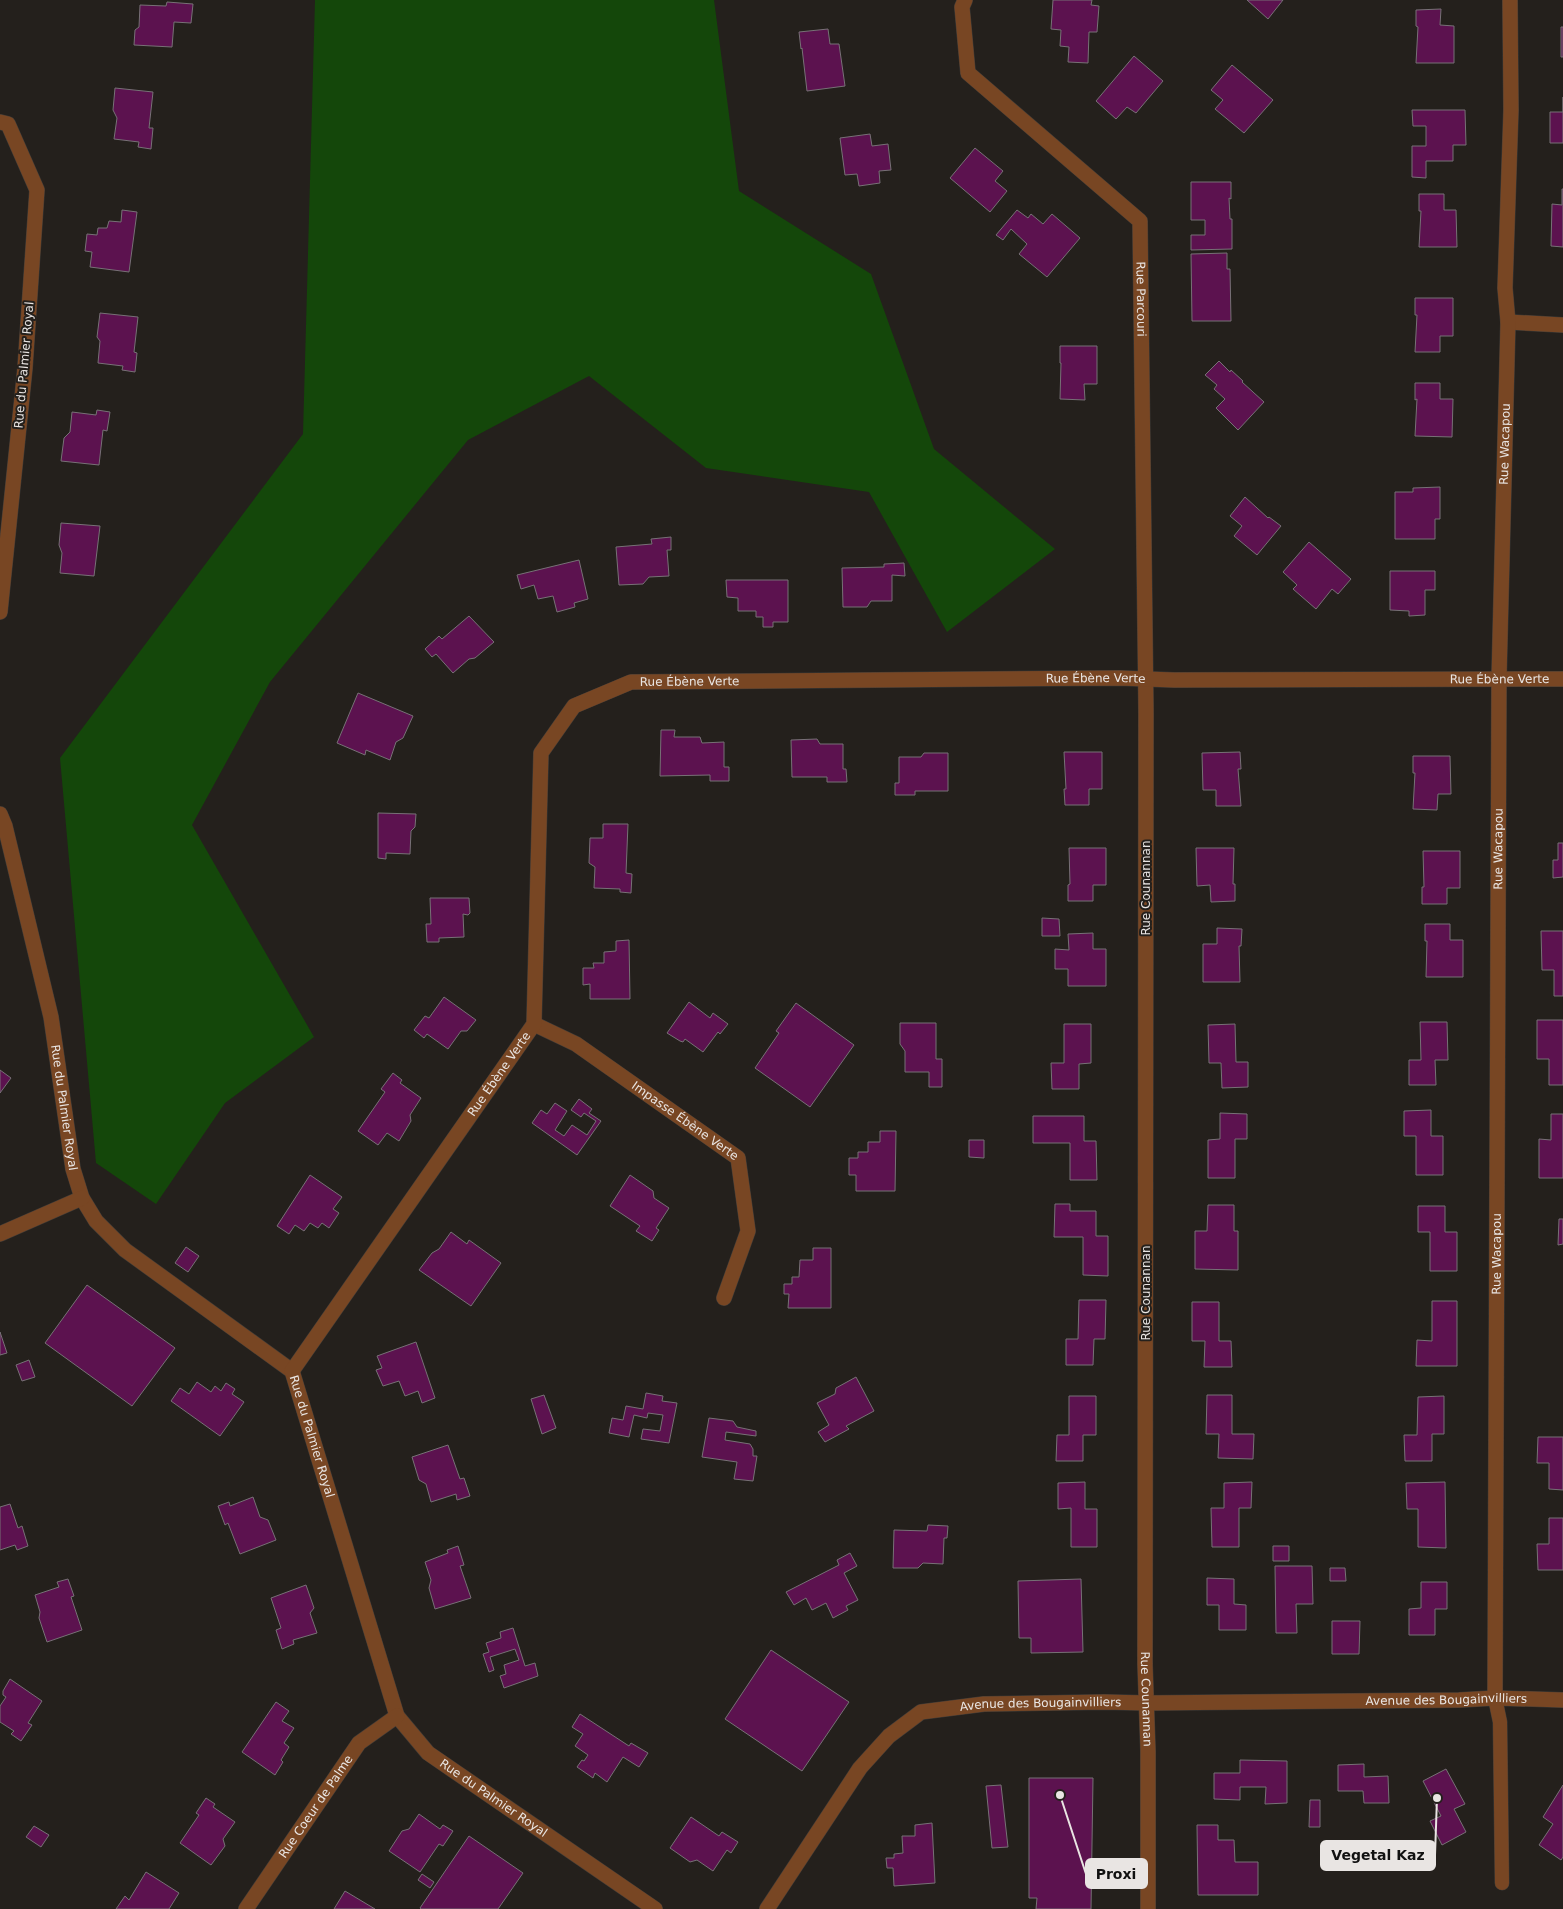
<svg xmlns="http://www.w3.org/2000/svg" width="1563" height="1909" font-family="'DejaVu Sans',sans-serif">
<rect width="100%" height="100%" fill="#24201c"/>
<path fill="#14470a" d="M315 0H714L739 191 871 274 934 449 1055 549 947 632 869 492 706 468 589 376 468 440 270 682 192 825 314 1037 225 1103 156 1204 96 1163 60 758 303 434Z"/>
<path fill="#5c124f" stroke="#777176" d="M1053 0H1092L1091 5 1099 6 1097 32H1089L1088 63 1068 62 1069 47 1060 46 1061 30 1051 29Z
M1247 0H1283L1268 19Z
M167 2 193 4 191 23 174 22 172 47 134 45 135 30 139 27 140 5 166 6Z
M1441 9 1440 25 1454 26V63H1416L1418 27 1416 26V10Z
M1561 27H1563V57H1561Z
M828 29 830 44H839L845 86 807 91 802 48 801 49 799 32Z
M1134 56 1163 81 1136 113 1127 107 1116 119 1096 101Z
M1232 65 1273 100 1244 133 1215 109 1223 100 1211 90Z
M115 88 153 92 149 128H153L151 149 138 147 139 142 114 139 117 118 113 110Z
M1563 97V143H1550V112H1563Z
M1412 110H1465L1466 145H1453V161H1426V178L1412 177V146H1426V126H1413Z
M870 134 872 146 888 144 891 170 879 171 880 183 859 186 857 174 845 175 840 138Z
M975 148 1003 171 995 181 1007 191 990 212 950 178Z
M1191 182H1231V199L1229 198 1230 219H1232V249L1191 250V235H1205V220H1191Z
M1562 189H1563V247L1551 246 1552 204 1562 205Z
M1419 194H1444V210H1456L1457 247H1419L1421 211H1419Z
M122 210 137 212 129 272 90 267 92 252 85 251 87 234 97 235 98 228H107L109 221 121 222Z
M1017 210 1028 218 1031 214 1043 224 1052 214 1080 238 1047 277 1019 254 1027 244 1011 229 1003 240 996 235Z
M1227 253V269H1230L1231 321H1192L1191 254Z
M1415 298H1453V336H1440V352H1415L1417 315H1415Z
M100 313 138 317 134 352 137 353 135 372 122 370 123 366 98 363 100 341 97 337Z
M1060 346H1097V384H1084L1085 400 1060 399 1061 363H1060Z
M1219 361 1230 372 1231 370 1243 381 1242 382 1264 402 1238 430 1216 408 1225 399 1214 389 1217 385 1205 375Z
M1415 383H1440V399H1453L1452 437 1415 436 1417 399 1415 400Z
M97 410 110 412 107 431 103 430 99 465 61 461 64 438 70 432 72 412 96 415Z
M1440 487V519H1435V539H1395V492H1413V488Z
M1245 497 1268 518 1269 517 1281 526 1257 555 1234 536 1242 526 1230 516Z
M61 523 100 526 94 576 60 573 62 553 59 545Z
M671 537V550H667L669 576 649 577 643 584 619 585 616 547 652 544 651 539Z
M1309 542 1351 579 1338 594 1332 589 1316 609 1293 589 1297 585 1283 572Z
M579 560 588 599 574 603 575 607 557 612 553 596 538 599 534 585 521 589 517 575Z
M904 563 905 576 892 575V601H871L867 607H843L842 568 884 567V564Z
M1390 571H1435V590H1425V615L1409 616V611L1390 610Z
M726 580H788V622H773V627H763V617H756V611H738V598L727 597Z
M469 616 494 642 475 658 469 659 453 673 436 654 432 657 425 649 439 636 442 639Z
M358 693 413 716 403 738 396 742 390 760 366 750 365 755 337 743Z
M661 730H675L674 737H700L702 743 724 742V767H729V781H710V775L660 776Z
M817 739 820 744H843V769H846L847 782H827V777H792L791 740Z
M1064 752H1102V789H1089V805H1065L1064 789H1066Z
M1240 752 1241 769H1238L1241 806H1216V790H1203L1202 753Z
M924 753H948V791H915V795H895V783H899V757H921Z
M1413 756H1450L1451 794H1438L1437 810 1413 809 1415 773H1413Z
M378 813 416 814 415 827 411 831 410 854 386 853V859L378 858Z
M603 824H628L626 873 632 874 631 893 620 892V889L594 888 595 867 589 863 590 838H603Z
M1558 843H1563V877L1553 878V860H1558Z
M1069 848H1106V885H1093V901H1068V885L1070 884Z
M1196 848H1234L1233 884H1235V901L1211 902 1210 885 1197 886Z
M1423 851H1460V888H1447V904H1422V887H1424Z
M430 898H469L470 913 468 915 463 914 464 937 439 938V942H427L426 924H431Z
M1042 918 1059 919 1060 936H1042Z
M1425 924H1450V940H1463V977H1426L1427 941H1425Z
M1217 928 1242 929 1241 946H1239L1240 982H1203V944H1217Z
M1541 931H1563V996H1554V970H1542Z
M1093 933V949H1106V986H1068V969H1055V949L1069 950 1068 934Z
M629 940 630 999H590V984L583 985V968H594L593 963H604V952L616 951V941Z
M444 997 476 1020 467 1031H461L448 1049 427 1034 424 1038 414 1030 425 1016 429 1018Z
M689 1002 710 1018 713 1013 728 1024 720 1034 718 1032 703 1052 685 1039 683 1042 680 1041 667 1033Z
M796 1003 854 1045 810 1107 755 1068 779 1033 776 1031Z
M1537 1020H1563V1085H1549V1059H1537Z
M1420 1022H1447L1448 1060H1435L1436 1085H1409V1060H1421Z
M900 1023H936V1059H942V1087H929V1072H905V1051L900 1044Z
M1064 1024H1091V1063L1079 1064V1089H1052L1051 1063H1064Z
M1235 1024 1236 1062H1248V1087L1222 1088 1221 1063H1209L1208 1025Z
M0 1070 11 1078 0 1093Z
M393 1073 402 1080 400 1083 421 1098 410 1115 411 1121 399 1141 387 1133 378 1145 358 1131 385 1092 381 1089Z
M579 1099 592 1109 589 1113 601 1121 577 1155 532 1123 541 1110 547 1114 555 1103 567 1111 555 1130 564 1136 572 1125 587 1135 596 1121 584 1113 581 1117 571 1110Z
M1431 1110V1136H1443V1175H1416V1136H1404V1111Z
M1220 1113 1247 1114V1139H1235V1178H1208V1140L1220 1139Z
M1551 1114H1563V1178H1539V1139L1551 1140Z
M1033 1116H1084V1141H1096L1097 1180H1070V1143H1033Z
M880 1131H896L895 1191H856V1175H849V1158H858V1152H868V1142H880Z
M969 1140H984V1158L969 1157Z
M310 1175 342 1197 333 1209 339 1213 329 1228 322 1223 318 1228 310 1223 304 1231 295 1225 289 1234 277 1226Z
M630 1175 653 1191 654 1198 669 1208 656 1228 659 1230 652 1241 636 1231 640 1226 610 1206Z
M1055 1204H1070V1211H1096V1236H1108V1276L1083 1275V1237H1054Z
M1208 1205H1234V1231H1238V1270L1195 1269V1231H1207Z
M1418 1206H1445V1232H1457V1271H1430V1232H1418Z
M1559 1219H1563V1244L1558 1245Z
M451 1232 467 1244 469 1240 501 1263 471 1306 419 1270 432 1253 439 1249Z
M186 1247 199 1256 188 1272 175 1263Z
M813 1248H831V1308H788L789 1294H784V1284H792V1277H799L800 1260H813Z
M87 1285 175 1348 132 1406 45 1343Z
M1079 1300H1106L1105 1339H1094L1093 1365H1066V1339H1078Z
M1432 1301H1457V1366H1416L1417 1340 1432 1341Z
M1192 1302H1219V1341H1231L1232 1367H1204L1205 1341H1192Z
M0 1332 7 1353 0 1355Z
M416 1342 435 1398 422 1403 418 1391 405 1396 399 1381 383 1386 376 1370 382 1368 377 1356Z
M29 1360 35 1377 22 1381 16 1365Z
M856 1377 874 1411 846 1426 849 1429 825 1442 818 1432 829 1425 817 1403 835 1394 836 1388Z
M197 1382 211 1392 215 1386 221 1391 226 1383 235 1389 232 1394 244 1402 220 1436 171 1401 180 1388 189 1394Z
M646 1393 663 1396 662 1401 677 1403 669 1443 641 1439 643 1429 660 1431 663 1415 648 1413 647 1418 634 1415 629 1437 609 1433 612 1418 623 1420 626 1406 643 1409Z
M544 1395 556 1428 542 1434 531 1399Z
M1207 1395H1232V1434H1254L1253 1459 1218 1458 1219 1434H1206Z
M1069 1396H1096V1435H1083V1461H1056L1057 1435H1069Z
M1444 1396V1434H1432V1461H1405L1404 1435H1417L1418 1397Z
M709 1418 733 1421 737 1427 756 1431V1436L726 1432 725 1440 750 1444 753 1449V1456H757L753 1481 734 1479 737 1462 702 1457Z
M1538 1437H1563V1490L1549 1489V1463H1537Z
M448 1445 460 1479 464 1478 470 1496 457 1500 456 1494 431 1502 426 1484 419 1480 412 1457Z
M1085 1482V1509H1097V1547H1071V1508L1058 1509V1483Z
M1252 1482 1251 1508H1239V1547H1212L1211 1508H1224V1483Z
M1445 1482 1446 1548 1418 1547V1509H1407L1406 1483Z
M253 1497 260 1517 268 1520 276 1540 240 1554 228 1523 225 1525 218 1506 229 1502 230 1506Z
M10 1504 18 1528 22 1526 28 1546 17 1550 15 1545 0 1550V1507Z
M1549 1518H1563V1570H1538L1537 1544H1549Z
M928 1525 948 1526 947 1538H944L943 1564 923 1563 918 1568H893L894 1530 927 1531Z
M458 1546 464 1565 460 1566 471 1598 435 1609 429 1588 431 1580 425 1562 448 1553 447 1550Z
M1273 1546H1289V1561H1273Z
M850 1553 857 1566 844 1573 858 1600 846 1606 848 1610 833 1618 826 1603 812 1610 806 1598 794 1605 786 1592 839 1565 837 1560Z
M1275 1566H1312L1313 1604H1296L1297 1633H1276Z
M1330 1568H1345L1346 1581H1330Z
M1207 1578 1234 1579V1604L1246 1605V1630H1219V1605H1207Z
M68 1579 74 1596 71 1597 82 1630 47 1642 39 1618 40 1612 35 1595 59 1587 57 1582Z
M1081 1579 1083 1652 1031 1653V1638H1019L1018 1581Z
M1421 1582H1447V1609H1435V1635H1409V1609L1421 1608Z
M306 1585 314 1608 310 1613 317 1633 293 1640 294 1644 282 1649 276 1630 281 1628 271 1598Z
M1332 1621H1360L1359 1654H1332Z
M513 1628 525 1666 535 1663 538 1676 504 1688 500 1676 506 1674 504 1665 519 1660 515 1649 490 1657 494 1670 489 1672 483 1654 489 1652 486 1643 501 1638 500 1632Z
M771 1650 849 1702 802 1771 725 1719Z
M10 1679 42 1701 28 1723 32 1725 21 1741 11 1734 14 1731 0 1722V1706L6 1697 3 1695V1691Z
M276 1702 289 1711 282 1721 294 1728 284 1743 289 1747 281 1760 283 1762 275 1775 242 1752Z
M580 1714 629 1746 631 1743 648 1753 639 1767 623 1757 607 1782 595 1773 593 1778 577 1767 582 1760 584 1761 588 1755 575 1746 583 1734 572 1727Z
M1240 1760 1287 1761V1803L1265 1804 1266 1787H1240V1800L1214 1799V1773H1240Z
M1364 1764V1777L1388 1776 1389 1803H1364L1363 1791H1338V1765Z
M1446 1769 1465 1804 1454 1809 1466 1832 1442 1845 1430 1821 1441 1816 1423 1781Z
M1029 1778H1093L1091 1909H1036L1037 1898H1029Z
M1001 1785 1008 1847 992 1848 986 1786Z
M1563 1785V1857L1561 1860 1539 1845 1553 1824 1543 1817Z
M206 1798 215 1804 213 1807 235 1822 223 1839 225 1846 211 1865 180 1843 199 1815 196 1813Z
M1310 1800H1320V1827H1309Z
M419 1814 440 1829 443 1825 453 1831 443 1846 439 1844 420 1872 389 1851 402 1831 409 1829Z
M691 1817 719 1836 722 1832 738 1842 731 1853 727 1850 713 1871 697 1860 690 1862 670 1848Z
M932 1823 935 1883 894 1886 893 1868H887L886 1858H894V1854L903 1853 902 1836H915V1825Z
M1197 1825H1218V1840H1234L1235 1862H1258V1895H1198Z
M34 1826 49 1835 41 1847 26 1837Z
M469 1836 523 1873 498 1909H421L420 1908Z
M146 1872 179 1893 169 1909H116L125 1896 129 1900Z
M422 1874 434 1882 430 1888 418 1880Z
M345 1891 375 1909H334Z"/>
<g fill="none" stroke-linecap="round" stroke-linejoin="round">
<g stroke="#403c38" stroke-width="15">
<path id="service" d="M1495 1698 1500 1722 1502 1883"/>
</g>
<g stroke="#403c38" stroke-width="16">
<g id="minor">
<path id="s1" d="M965 0 962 7 968 73 1140 221 1146 710 1145 1664 1148 1751V1909"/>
<path d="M0 122 8 124 37 190 25 368 0 612"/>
<path d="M1508 322 1563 325"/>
<path id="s2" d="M0 814 5 826 51 1017 73 1169 82 1198 96 1221 125 1250 292 1371 397 1716 428 1753 655 1909"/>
<path id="s3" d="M534 1024 576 1044 738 1158 748 1231 724 1298"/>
<path d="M0 1234 82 1198"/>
<path id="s4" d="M292 1371 534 1024 541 753 574 706 631 682 1119 678 1174 680 1563 679"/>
<path id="s5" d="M1495 1698 1499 678 1508 322 1505 288 1511 110 1510 0"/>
<path id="s6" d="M246 1909 359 1743 397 1716"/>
<path id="s7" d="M767 1909 860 1768 889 1736 921 1712 984 1704 1104 1702 1147 1703 1459 1700 1495 1698 1563 1700"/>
</g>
</g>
<use href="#service" stroke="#784623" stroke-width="14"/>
<use href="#minor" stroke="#784623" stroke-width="15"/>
</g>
<g text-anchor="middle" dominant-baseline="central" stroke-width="4" stroke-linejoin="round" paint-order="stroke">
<g font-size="12" fill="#e9e5e3" stroke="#24201c">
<text stroke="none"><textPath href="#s1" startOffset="379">Rue Parcouri</textPath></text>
<text transform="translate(24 365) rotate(-85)">Rue du Palmier Royal</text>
<text stroke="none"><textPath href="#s5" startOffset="1254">Rue Wacapou</textPath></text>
<text stroke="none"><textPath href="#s4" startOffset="1278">Rue Ébène Verte</textPath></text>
<text stroke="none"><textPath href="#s4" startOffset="1682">Rue Ébène Verte</textPath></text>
<text stroke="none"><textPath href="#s4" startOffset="872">Rue Ébène Verte</textPath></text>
<text stroke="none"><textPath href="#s5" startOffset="849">Rue Wacapou</textPath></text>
<text transform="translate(1146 888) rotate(-90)">Rue Counannan</text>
<text stroke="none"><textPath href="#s4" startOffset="362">Rue Ébène Verte</textPath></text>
<text stroke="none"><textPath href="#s2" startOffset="301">Rue du Palmier Royal</textPath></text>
<text stroke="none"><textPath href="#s3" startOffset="180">Impasse Ébène Verte</textPath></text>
<text stroke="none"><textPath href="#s5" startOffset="444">Rue Wacapou</textPath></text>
<text transform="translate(1146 1293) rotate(-90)">Rue Counannan</text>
<text stroke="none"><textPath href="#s2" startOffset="736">Rue du Palmier Royal</textPath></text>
<text stroke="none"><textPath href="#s1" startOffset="1779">Rue Counannan</textPath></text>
<text stroke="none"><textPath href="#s7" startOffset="778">Avenue des Bougainvilliers</textPath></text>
<text stroke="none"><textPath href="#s7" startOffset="372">Avenue des Bougainvilliers</textPath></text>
<text stroke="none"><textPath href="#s2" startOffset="1156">Rue du Palmier Royal</textPath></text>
<text stroke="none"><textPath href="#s6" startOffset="124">Rue Coeur de Palme</textPath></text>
</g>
</g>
<path fill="none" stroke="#e9e5e3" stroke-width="2" d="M1437 1798L1435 1855M1060 1795L1086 1874"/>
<g fill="#e9e5e3" stroke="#24201c" stroke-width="2">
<circle cx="1437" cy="1798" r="5"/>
<circle cx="1060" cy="1795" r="5"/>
</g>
<g fill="#e9e5e3" stroke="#e9e5e3" stroke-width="2">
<rect x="1321" y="1841" width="114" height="29" rx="5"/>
<rect x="1086" y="1859" width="61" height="29" rx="5"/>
</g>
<g font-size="14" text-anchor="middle" font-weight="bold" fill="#111">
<text x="1378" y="1860">Vegetal Kaz</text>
<text x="1116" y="1879">Proxi</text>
</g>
</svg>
